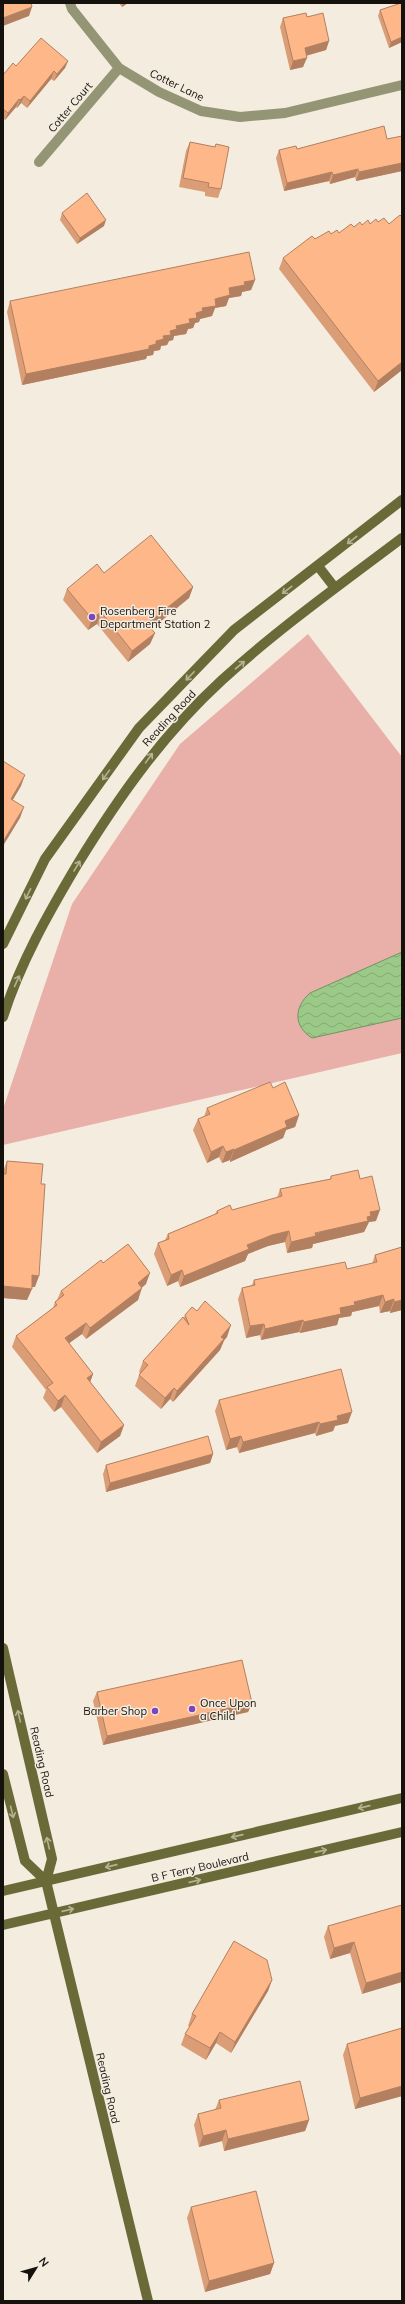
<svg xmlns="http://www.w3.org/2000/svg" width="405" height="2304" font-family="Mulish,sans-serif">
<defs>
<pattern id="water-waves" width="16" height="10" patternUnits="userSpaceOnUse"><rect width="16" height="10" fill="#9bc987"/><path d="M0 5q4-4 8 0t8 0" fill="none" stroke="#85ac73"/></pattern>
</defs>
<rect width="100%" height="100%" fill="#f4ecdf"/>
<path fill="#e9b0aa" d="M308 634 402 757V1053L3 1145V1109L72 904 180 744Z"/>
<path fill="url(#water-waves)" stroke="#739263" d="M402 952V1018L312 1038C293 1026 294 1007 310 993Z"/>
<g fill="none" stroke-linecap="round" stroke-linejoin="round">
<path stroke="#949574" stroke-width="10" d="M70 3 72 9 119 68 159 92 201 111 240 117 285 113 402 85
M39 162 119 68"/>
<path stroke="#6a6a39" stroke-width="10" d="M318 566 335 588
M3 944 45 859 139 728 234 630 402 500
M3 1017C20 963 48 914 77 865 118 798 163 734 222 680 278 629 341 584 402 538
M3 1648 52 1859 46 1881 148 2301
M3 1774 25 1861 46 1881
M3 1891 402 1798
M3 1925 402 1832"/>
</g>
<path fill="#da9d76" d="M119 3H128L122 7Z
M402 3V42L389 48 378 16 380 10Z
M307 17 329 41 326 50 306 56 303 67 290 70 280 27 283 18Z
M68 61 65 68 54 81 51 79 27 108 21 103 17 108 16 107 5 120 3 118V75L16 66Z
M402 136V171L356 181 355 177 330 184 329 181 284 191 276 158 279 150 297 149 387 139Z
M190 142 214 147 216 144 221 189 218 198 205 196V192L179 187 186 151Z
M62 213 104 226 77 244 60 220Z
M283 258 402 370 374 392 279 269Z
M255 280 251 290 242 292 241 296 229 298 226 306 215 308 212 316 200 319 199 322 195 323 193 328 188 329 186 334 174 336 173 340 169 341 167 345 161 346 160 350 154 351 153 355 147 356 146 359 22 385 7 312 10 301Z
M104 573 193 587 189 598 151 629 155 633 150 644 128 662 97 624 88 630 63 600 67 589Z
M273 1088 299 1115 295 1127 286 1130 283 1138 230 1162V1160L222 1163 219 1157 207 1163 193 1130 198 1119 204 1117 207 1108Z
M7 1161 35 1287H32L27 1300 3 1298V1171Z
M331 1176 360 1179 376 1221 369 1222 364 1232 313 1244 312 1248 287 1253 285 1242 268 1246 248 1254 245 1261 180 1287 178 1281 167 1286 154 1254 158 1243 165 1240 168 1234 215 1214 217 1211 232 1210 277 1198 280 1189 330 1179Z
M402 1247V1310L390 1313V1311L380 1313 379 1306 352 1312 351 1316 339 1318 337 1325 300 1333 299 1332 261 1340 260 1335 246 1338 238 1299 242 1288 252 1285 254 1280 347 1269 372 1264 375 1255Z
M103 1263 146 1284 141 1288 138 1300 86 1339 82 1334 69 1343 93 1374 90 1382 124 1425 120 1436 97 1453 61 1407 54 1412 43 1398 46 1390 12 1347 16 1336 53 1308 55 1302 57 1300 61 1291Z
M185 1315 227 1337 224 1341 220 1350 173 1402 170 1399 161 1409 135 1386 139 1375 140 1373 139 1372 143 1361 184 1318Z
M219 1400 348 1423 335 1426 333 1431 316 1436 315 1433 239 1453 237 1447 226 1450 215 1411Z
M213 1454 210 1463 106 1492 103 1474 106 1465Z
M97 1692 252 1703 248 1712 103 1745 93 1701Z
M402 1905 362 1994 350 1953 330 1959 324 1937 328 1926Z
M272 1980 268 1991 231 2053 216 2043 206 2060 181 2045 185 2034 190 2027 188 2026 192 2014Z
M402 2028V2096L355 2109 343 2055 347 2044Z
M219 2100 309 2120 305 2131 224 2151 222 2141 199 2147 194 2125 198 2114 215 2110Z
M191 2207 274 2263 270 2274 205 2292 187 2218Z"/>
<path fill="#b28060" d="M123 3H128L122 7Z
M32 7 29 16 3 26V18Z
M402 37V42L389 48 391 42Z
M329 41 326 50 301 57 305 48Z
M307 58 303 67 290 70 293 61Z
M68 61 65 68 54 81 57 74Z
M54 71 51 79 27 108 30 101Z
M24 96 21 103 17 108 20 100Z
M19 99 16 107 5 120 8 113Z
M402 163V171L356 181 359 172Z
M358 169 355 177 330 184 333 175Z
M332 172 329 181 284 191 287 183Z
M106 220 104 226 77 244 80 238Z
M255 280 251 290 242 292 241 296 229 298 226 306 215 308 212 316 200 319 199 322 195 323 193 328 188 329 186 334 174 336 173 340 169 341 167 345 161 346 160 350 154 351 153 355 147 356 146 359 22 385 26 374 149 346 163 336 176 326 189 319 196 313 229 288 244 282Z
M402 362V370L374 392 378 381Z
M193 587 189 598 143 636 147 624Z
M101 612 97 624 88 630 92 619Z
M155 633 150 644 128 662 132 651Z
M25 775 21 786 7 810 11 799Z
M24 807 20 818 3 846 4 840Z
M299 1115 295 1127 286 1130 283 1138 230 1162 234 1150 285 1121Z
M223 1146 219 1157 207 1163 211 1152Z
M234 1149 230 1160 222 1163 226 1152Z
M380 1210 376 1221 369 1222 364 1232 313 1244 312 1248 287 1253 291 1242 367 1217 370 1212Z
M289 1231 285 1242 268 1246 248 1254 245 1261 180 1287 184 1276 247 1245 272 1235Z
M182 1270 178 1281 167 1286 171 1275Z
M150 1273 146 1284 134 1294 138 1283Z
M32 1275 39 1276 35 1287H28Z
M3 1286 32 1289 27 1300 3 1298Z
M142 1288 138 1300 86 1339 90 1328Z
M383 1295 379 1306 352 1312 351 1316 339 1318 337 1325 300 1333 304 1322 354 1302Z
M394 1299 390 1311 380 1313 385 1302Z
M402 1300V1310L390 1313 394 1302Z
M303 1320 299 1332 261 1340 265 1329Z
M86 1323 82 1334 61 1349 65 1338Z
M264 1324 260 1335 246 1338 250 1326Z
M231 1325 227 1337 224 1340 220 1350 173 1402 177 1391 221 1337Z
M93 1374 89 1385 87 1378Z
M174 1388 170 1399 161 1409 165 1398Z
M65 1395 61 1407 54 1412 58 1401Z
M352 1412 348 1423 335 1426 333 1431 316 1436 320 1424 337 1416Z
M319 1422 315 1433 239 1453 243 1442Z
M124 1425 120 1436 97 1453 101 1442Z
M241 1436 237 1447 226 1450 230 1439Z
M213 1454 210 1463 106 1492 110 1483Z
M252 1703 248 1712 103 1745 107 1736Z
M354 1942 350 1953 330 1959 334 1948Z
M402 1972V1982L362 1994 366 1983Z
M272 1980 268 1991 231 2053 235 2042Z
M220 2032 216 2043 206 2060 210 2048Z
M402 2086V2096L355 2109 360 2098Z
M309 2120 305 2131 224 2151 228 2139Z
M226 2130 222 2141 199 2147 203 2136Z
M274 2263 270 2274 205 2292 209 2281Z"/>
<path fill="#feb789" stroke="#b28060" d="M3 3H31L32 7 3 18Z
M401 3H402V37L391 42 380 10Z
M306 13 307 17 323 13 329 41 305 48 307 58 293 61 283 18Z
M41 38 68 61 57 74 54 71 30 101 24 96 20 100 19 99 8 113 3 109V75L13 63 16 66Z
M384 126 387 139 402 136V163L359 172 358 169 333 175 332 172 287 183 279 150 296 146 297 149Z
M190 142 215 147 216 144 229 147 221 189 208 187 209 183 183 178Z
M87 193 106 220 80 238 62 213Z
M400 215 402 217V362L378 381 283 258 312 236 315 239 329 231 331 234 337 230 339 233 351 224 354 227 360 222 362 225 368 220 370 224 376 219 378 222 384 218 389 224Z
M249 252 255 280 244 282 245 285 229 288 230 295 215 299 216 306 202 308 203 311 196 313 197 318 189 319 190 323 176 326 177 329 170 331 171 335 163 336 164 339 156 341V344L149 346V349L26 374 10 301Z
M151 535 193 587 147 624 155 633 132 651 101 612 92 619 67 589 97 564 104 573Z
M3 761 25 775 11 799 24 807 4 840H3Z
M270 1082 273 1088 285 1082 299 1115 285 1121 287 1127 234 1150V1149L226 1152 223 1146 211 1152 198 1119 210 1114 207 1108Z
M7 1161 43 1164 41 1184H45L39 1276 32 1275V1289L3 1286V1174H6Z
M358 1170 360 1179 372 1176 380 1210 370 1212 371 1216 367 1217 368 1221 315 1233 316 1236 291 1242 289 1231 272 1235 247 1245 249 1249 184 1276 182 1270 171 1275 158 1243 169 1239 168 1234 218 1213 217 1211 230 1205 232 1210 282 1196 280 1189 331 1179V1176Z
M128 1244 150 1273 138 1283 142 1288 90 1328 86 1323 65 1338 93 1374 87 1378 124 1425 101 1442 65 1395 58 1401 47 1387 53 1383 16 1336 57 1305 55 1302 64 1295 61 1291 101 1260 103 1263Z
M402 1247V1300L394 1302V1299L385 1302 383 1295 354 1302 355 1305 340 1308 341 1314 304 1322 303 1320 265 1329 264 1324 250 1326 242 1288 255 1285 254 1280 345 1262 347 1269 377 1262 375 1255Z
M205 1301 231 1325 221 1337 224 1339 177 1391 174 1388 165 1398 139 1375 148 1365 143 1361 183 1317 189 1325 185 1315 192 1307 197 1311Z
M341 1369 352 1412 337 1416 338 1420 320 1424 319 1422 243 1442 241 1436 230 1439 219 1400Z
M208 1436 213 1454 110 1483 106 1465Z
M242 1660 252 1703 107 1736 97 1692Z
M402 1905V1972L366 1983 354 1942 334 1948 328 1926Z
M234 1941 267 1960 272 1980 235 2042 220 2032 210 2048 185 2034 196 2016 192 2014Z
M402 2028V2086L360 2098 347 2044Z
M300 2081 309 2120 228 2139 226 2130 203 2136 198 2114 221 2108 219 2100Z
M256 2191 274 2263 209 2281 191 2207Z"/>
<defs><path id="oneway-shaft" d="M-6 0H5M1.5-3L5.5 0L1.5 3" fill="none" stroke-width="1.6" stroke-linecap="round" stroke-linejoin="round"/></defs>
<g stroke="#b6b294">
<use href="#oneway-shaft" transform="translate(352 540) rotate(142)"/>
<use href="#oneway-shaft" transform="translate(287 590) rotate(143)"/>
<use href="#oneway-shaft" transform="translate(240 665) rotate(-40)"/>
<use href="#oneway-shaft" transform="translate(190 676) rotate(134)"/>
<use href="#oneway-shaft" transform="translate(149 758) rotate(-54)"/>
<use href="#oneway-shaft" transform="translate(106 775) rotate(126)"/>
<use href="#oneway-shaft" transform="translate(77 866) rotate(-59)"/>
<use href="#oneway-shaft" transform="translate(28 894) rotate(116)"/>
<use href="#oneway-shaft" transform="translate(17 981) rotate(-66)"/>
<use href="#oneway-shaft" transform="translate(19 1716) rotate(-103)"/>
<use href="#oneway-shaft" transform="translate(364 1807) rotate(167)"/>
<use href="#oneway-shaft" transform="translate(12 1812) rotate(76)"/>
<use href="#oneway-shaft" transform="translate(237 1836) rotate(167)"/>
<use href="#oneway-shaft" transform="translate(48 1843) rotate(-103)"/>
<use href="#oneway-shaft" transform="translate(321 1851) rotate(-13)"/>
<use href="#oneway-shaft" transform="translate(111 1866) rotate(167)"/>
<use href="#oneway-shaft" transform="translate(195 1881) rotate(-13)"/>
<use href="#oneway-shaft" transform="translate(68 1910) rotate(-13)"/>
</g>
<g fill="#7d44bb" stroke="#f4ecdf" stroke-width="1.5">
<circle cx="92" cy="617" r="4"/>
<circle cx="192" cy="1709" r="4"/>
<circle cx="155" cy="1711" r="4"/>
</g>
<g text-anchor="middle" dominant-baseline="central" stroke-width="3" stroke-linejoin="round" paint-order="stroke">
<g font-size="11" fill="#15120e" stroke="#f4ecdf">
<text transform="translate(177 85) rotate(26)">Cotter Lane</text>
<text transform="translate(70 107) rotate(-50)">Cotter Court</text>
<text transform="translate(169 718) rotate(-47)">Reading Road</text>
<text transform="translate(42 1762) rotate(77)">Reading Road</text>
<text transform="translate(200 1867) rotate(-13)">B F Terry Boulevard</text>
<text transform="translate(108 2088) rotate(77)">Reading Road</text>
</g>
<g font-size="11" fill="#15120e" stroke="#f4ecdf" text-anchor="start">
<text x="100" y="611">Rosenberg Fire<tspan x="100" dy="13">Department Station 2</tspan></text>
<text x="200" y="1703">Once Upon<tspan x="200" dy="13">a Child</tspan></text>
<text x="147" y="1711" text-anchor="end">Barber Shop</text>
</g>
</g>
<rect width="405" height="2304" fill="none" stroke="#15120e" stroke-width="8"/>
<g transform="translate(36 2268) rotate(53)" stroke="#f4ecdf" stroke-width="3" paint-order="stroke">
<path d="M0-3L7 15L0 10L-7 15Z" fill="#15120e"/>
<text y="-6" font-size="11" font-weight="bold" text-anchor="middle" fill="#15120e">N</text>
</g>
</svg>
